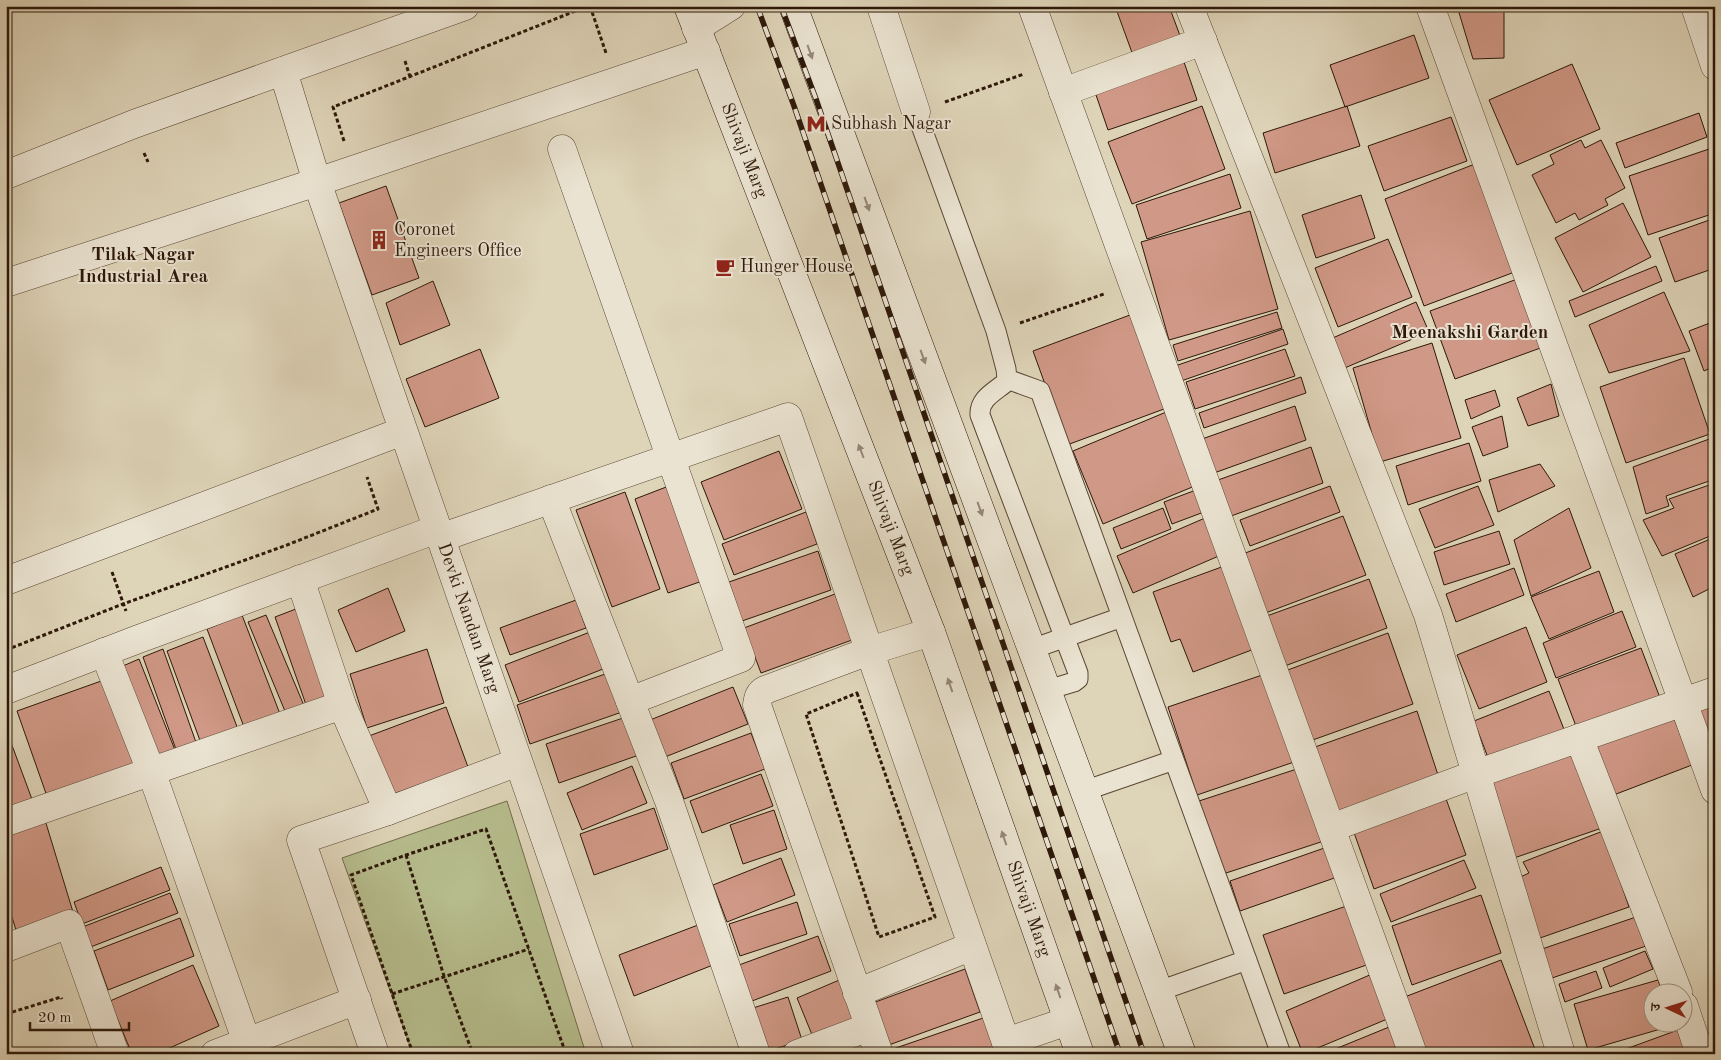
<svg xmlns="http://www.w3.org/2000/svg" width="1721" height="1060" font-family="'Old Standard TT','Noto Serif Devanagari',serif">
<rect width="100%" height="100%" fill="#ded4b8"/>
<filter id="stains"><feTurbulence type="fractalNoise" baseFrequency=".004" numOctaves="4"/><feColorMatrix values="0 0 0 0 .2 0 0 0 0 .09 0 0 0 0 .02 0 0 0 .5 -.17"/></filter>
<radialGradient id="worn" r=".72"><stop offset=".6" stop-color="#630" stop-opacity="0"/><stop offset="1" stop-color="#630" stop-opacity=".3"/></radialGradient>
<path fill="#b6bc8c" stroke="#726a4a" d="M507 801 586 1054H413L342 858Z"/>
<path fill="#d09886" stroke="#2d1809" d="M1115 6H1169L1182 41 1134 58Z
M1457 6H1504V58L1473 59Z
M1414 35 1429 78 1345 107 1330 65Z
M1184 62 1197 100 1108 130 1095 92Z
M1572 64 1600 129 1517 165 1489 100Z
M1202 106 1225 169 1132 204 1108 142Z
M1347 106 1360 146 1275 173 1263 133Z
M1699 113 1707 137 1625 168 1616 143Z
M1451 117 1467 161 1384 191 1368 146Z
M1581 140 1585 148 1601 140 1625 188 1605 199 1608 205 1579 220 1575 213 1556 223 1532 175 1554 164 1550 155Z
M1715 147V213L1648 235 1629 176Z
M1480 162 1520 270 1424 306 1385 199Z
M1230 174 1241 208 1147 239 1136 205Z
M386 186 419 278 372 295 339 203Z
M1361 195 1375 238 1316 258 1302 215Z
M1623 203 1651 257 1583 292 1555 238Z
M1250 211 1278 309 1169 340 1141 242Z
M1715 218V268L1675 282 1659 238Z
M1388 239 1412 297 1338 327 1315 268Z
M1656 266 1662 281 1575 317 1569 301Z
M1520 278 1546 346 1455 379 1430 311Z
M433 281 450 325 400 345 386 303Z
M1664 292 1690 351 1609 373 1589 325Z
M1416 302 1429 332 1340 370 1328 340Z
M1138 312 1172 406 1067 445 1033 351Z
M1277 312 1282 328 1178 361 1173 345Z
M1715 321V366L1704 371 1689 331Z
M1283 329 1288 344 1181 381 1175 366Z
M1432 343 1461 438 1380 462 1353 368Z
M480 349 499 398 425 427 406 379Z
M1285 349 1295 376 1195 409 1186 382Z
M1684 358 1710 434 1626 463 1600 387Z
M1301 377 1306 393 1204 428 1199 413Z
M1551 384 1559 416 1528 426 1517 398Z
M1495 390 1500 406 1471 419 1465 400Z
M1295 406 1306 440 1214 473 1202 439Z
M1171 410 1202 483 1103 524 1073 451Z
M1502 416 1508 447 1483 456 1472 427Z
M1712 438 1715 444V479L1666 496 1669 506 1646 514 1633 467Z
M1469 443 1481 481 1408 505 1396 466Z
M1311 447 1323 483 1231 516 1218 480Z
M779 451 802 509 724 540 701 482Z
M1540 464 1555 486 1498 512 1489 480Z
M1715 483V534L1662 556 1643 520 1674 508 1669 499Z
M674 484 708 579 668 593 635 499Z
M1330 486 1340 512 1250 546 1240 520Z
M1478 486 1494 525 1435 548 1419 509Z
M1204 487 1212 509 1172 524 1164 502Z
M625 492 660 589 612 607 576 510Z
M1163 508 1171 529 1121 549 1113 528Z
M1569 508 1591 568 1531 596 1514 540Z
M806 512 817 544 734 575 722 544Z
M1212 515 1228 552 1133 593 1117 556Z
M1343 516 1366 575 1263 614 1240 555Z
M1499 531 1510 564 1444 585 1434 552Z
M1715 537V586L1693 597 1675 554Z
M818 551 831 590 742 621 729 582Z
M1227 565 1257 648 1193 672 1180 639 1171 642 1153 592Z
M1514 568 1524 595 1456 622 1446 594Z
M1599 571 1614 612 1549 639 1531 597Z
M1369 579 1387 628 1282 667 1264 617Z
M388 588 405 631 356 652 338 610Z
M835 594 852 640 761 673 744 628Z
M576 600 586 628 510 655 500 628Z
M301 607 336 706 310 716 275 617Z
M1622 611 1636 647 1556 678 1543 643Z
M242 615 280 714 244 727 207 629Z
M266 615 305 708 287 716 248 622Z
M1526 627 1547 682 1479 709 1457 655Z
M590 632 603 669 519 702 505 665Z
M1388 633 1413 704 1310 741 1285 671Z
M203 637 239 732 202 746 167 651Z
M1641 648 1662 703 1579 734 1558 679Z
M163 649 198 748 178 755 143 657Z
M427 649 444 703 367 728 350 674Z
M139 659 175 750 152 759 116 669Z
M1271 672 1300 760 1197 795 1168 707Z
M608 673 622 712 530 744 517 705Z
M104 680 136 771 49 802 17 711Z
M733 687 748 724 665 757 650 720Z
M1549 691 1567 737 1492 768 1474 721Z
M1715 703V766L1694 712Z
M446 707 468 767 391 795 369 736Z
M1417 711 1439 778 1338 814 1315 747Z
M626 717 639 755 559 783 546 744Z
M1674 718 1692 765 1611 796 1592 747Z
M6 729 33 802 6 813Z
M751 733 765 769 684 799 671 763Z
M1575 749 1602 828 1514 858 1487 780Z
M632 766 647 803 582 830 567 793Z
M1306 766 1330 839 1223 874 1199 801Z
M761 774 773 806 702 833 690 801Z
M1444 793 1466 855 1374 889 1352 827Z
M654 808 668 849 594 875 580 834Z
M774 810 787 849 743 864 730 825Z
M45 820 73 912 16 930 6 898V832Z
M1603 831 1629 907 1540 938 1516 879 1529 873 1523 862Z
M1333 845 1343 875 1240 911 1230 881Z
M781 858 795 895 727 922 713 885Z
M1464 860 1476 888 1391 922 1380 894Z
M161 867 170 890 82 924 74 902Z
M170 893 178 913 88 948 80 928Z
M1481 895 1501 953 1412 985 1392 926Z
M797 902 807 934 740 956 729 924Z
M1355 903 1375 962 1284 994 1263 935Z
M1636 917 1646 946 1552 978 1542 949Z
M180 918 194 956 108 990 94 951Z
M698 925 713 965 634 996 619 955Z
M818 936 831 971 752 1001 739 965Z
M1645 951 1653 969 1610 987 1603 968Z
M1501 960 1536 1052 1530 1054H1423L1402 998Z
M193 965 219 1026 156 1054H132L110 1001Z
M965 969 980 1012 886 1046 870 1004Z
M1379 971 1397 1015 1303 1054 1286 1011Z
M1596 971 1602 988 1565 1002 1559 984Z
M844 978 862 1023 815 1042 797 998Z
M1658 980 1662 992H1654V1022H1670L1671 1026 1588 1050 1574 1004Z
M788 997 802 1040 766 1052 753 1008Z
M986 1017 999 1054H892L890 1050Z
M1394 1025 1405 1054H1323Z
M1678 1030 1687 1054H1612Z
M1715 1030V1054H1704L1698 1037Z"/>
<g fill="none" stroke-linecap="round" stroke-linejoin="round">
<g stroke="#594735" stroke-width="21">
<path id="lane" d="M916 112 996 331 1006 369 1007 379 1005 383C994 392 979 399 980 415L1078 673V679L1074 682 1047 690
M1007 379 1040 391 1281 1054
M1032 649 1122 617
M1084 791 1174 760
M1159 991 1247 960"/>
</g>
<g stroke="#594735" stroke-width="29">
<g id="street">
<path d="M881 6 916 112"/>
<path d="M1032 6 1413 1054"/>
<path d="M1189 6 1428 615 1561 1054"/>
<path d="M1430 6 1715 790"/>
<path d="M1695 6 1715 66"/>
<path d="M696 28 731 6"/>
<path id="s1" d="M283 71 317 182 620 1054"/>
<path d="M1063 92 1203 41"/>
<path d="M562 149 741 658 630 701"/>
<path d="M6 175 134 124 465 6"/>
<path d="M6 283 317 182 706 51"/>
<path d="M551 499 669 801 756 1054"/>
<path d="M440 538 788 417 1010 1054"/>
<path d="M300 579 342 705 388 811"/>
<path d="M6 581 403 431"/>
<path d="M104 652 151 771 251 1054"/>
<path d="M6 690 136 640 437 529"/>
<path d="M1579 738 1678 992"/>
<path d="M6 822 342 705"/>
<path d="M1331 828 1476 774 1715 691"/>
<path d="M6 948 69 924 115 1054"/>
<path d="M857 993 972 946"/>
<path d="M1684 1006 1700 1054"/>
<path d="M1006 1042 1068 1021"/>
<path d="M215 1054 357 1000"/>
<path d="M375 1054 301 840 388 811 518 762"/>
<path d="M797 1054 869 1027"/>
<path d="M879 1054 757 705C758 698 759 693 765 690L869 651 931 632"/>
</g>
</g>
<g stroke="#2d1809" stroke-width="29">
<g id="secondary">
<path id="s2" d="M688 6 931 632 1080 1054"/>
<path d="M793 6 1182 1054"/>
</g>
</g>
<path stroke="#2d1809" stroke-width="3" stroke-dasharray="4 2.5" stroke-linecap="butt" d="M590 6 606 53
M405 61 410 77
M945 102 1024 74
M344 141 333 107 588 6
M144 153 148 162
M1020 323 1104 294
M112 572 126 611
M6 650 123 604 287 545 378 509 367 477
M857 693 935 917 879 937 806 714Z
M406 855 444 976 473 1054
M392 994 529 949
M6 1014 61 997 62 999
M413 1054 351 875 406 855 486 829 566 1054"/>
<use href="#lane" stroke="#eae3d1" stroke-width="19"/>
<use href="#street" stroke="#eae3d1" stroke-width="28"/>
<use href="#secondary" stroke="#eae3d1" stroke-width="28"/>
<g stroke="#2d1809" stroke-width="5.5">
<path id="rail" d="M757 6 794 106 1120 1054
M781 6 816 99 1144 1054"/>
</g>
<use href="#rail" stroke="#eae3d1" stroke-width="4" stroke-dasharray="11" stroke-linecap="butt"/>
</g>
<defs><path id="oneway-solid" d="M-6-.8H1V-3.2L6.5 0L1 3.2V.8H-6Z" transform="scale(1.25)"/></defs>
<g fill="#958877">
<use href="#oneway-solid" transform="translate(810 52) rotate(70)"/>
<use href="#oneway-solid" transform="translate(867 204) rotate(70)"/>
<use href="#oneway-solid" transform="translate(923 357) rotate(70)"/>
<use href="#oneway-solid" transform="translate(861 451) rotate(-111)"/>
<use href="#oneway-solid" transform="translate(980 509) rotate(70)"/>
<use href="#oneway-solid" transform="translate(950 685) rotate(-109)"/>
<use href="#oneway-solid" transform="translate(1004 838) rotate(-109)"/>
<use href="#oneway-solid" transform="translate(1058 991) rotate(-109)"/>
</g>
<defs>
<g id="metro-bare" transform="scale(1.5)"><path d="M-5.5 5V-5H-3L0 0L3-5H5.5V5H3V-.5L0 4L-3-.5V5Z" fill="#8f2418" stroke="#eae3d1" stroke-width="2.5" paint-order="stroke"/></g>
<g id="building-bare" transform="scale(1.5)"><path d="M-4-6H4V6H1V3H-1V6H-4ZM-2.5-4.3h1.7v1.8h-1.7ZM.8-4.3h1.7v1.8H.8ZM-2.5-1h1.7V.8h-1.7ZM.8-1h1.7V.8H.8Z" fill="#8f2418" stroke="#eae3d1" stroke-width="2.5" paint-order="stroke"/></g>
<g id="cafe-bare" transform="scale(1.5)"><path d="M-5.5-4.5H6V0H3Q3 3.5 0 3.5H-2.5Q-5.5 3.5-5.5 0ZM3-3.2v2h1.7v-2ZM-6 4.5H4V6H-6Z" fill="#8f2418" stroke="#eae3d1" stroke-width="2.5" paint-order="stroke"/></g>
</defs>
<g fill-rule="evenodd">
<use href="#metro-bare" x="816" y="124"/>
<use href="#building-bare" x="379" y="240"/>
<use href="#cafe-bare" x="725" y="267"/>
</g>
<g text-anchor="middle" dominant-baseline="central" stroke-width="4" stroke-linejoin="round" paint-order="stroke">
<g font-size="18" fill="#2d1809" stroke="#eae3d1" text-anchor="start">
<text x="831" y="124">Subhash Nagar</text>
<text x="394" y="230">Coronet<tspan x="394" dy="21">Engineers Office</tspan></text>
<text x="740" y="267">Hunger House</text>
</g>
<g font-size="18" fill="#2d1809" stroke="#eae3d1">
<text stroke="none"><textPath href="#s2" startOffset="155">Shivaji Marg</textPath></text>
<text stroke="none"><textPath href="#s2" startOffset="560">Shivaji Marg</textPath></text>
<text stroke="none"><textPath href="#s1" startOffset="578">Devki Nandan Marg</textPath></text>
<text stroke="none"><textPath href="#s2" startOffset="965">Shivaji Marg</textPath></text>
</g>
<g font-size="19" font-weight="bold" fill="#2d1809" stroke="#eae3d1">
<text x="143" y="255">Tilak Nagar<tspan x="143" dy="22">Industrial Area</tspan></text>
<text x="1470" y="333">Meenakshi Garden</text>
</g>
</g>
<rect width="1721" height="1060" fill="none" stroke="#ded4b8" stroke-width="25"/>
<rect x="8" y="8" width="1706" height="1045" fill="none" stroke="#2d1809" stroke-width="2.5"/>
<rect x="12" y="12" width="1696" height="1035" fill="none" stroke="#2d1809"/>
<g transform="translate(1668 1008) rotate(274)"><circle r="24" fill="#eae3d1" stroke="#9e9281"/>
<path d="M0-4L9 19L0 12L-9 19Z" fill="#8f2418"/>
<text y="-8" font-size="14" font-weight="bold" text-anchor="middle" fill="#2d1809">उ</text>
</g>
<path d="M30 1022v8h99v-8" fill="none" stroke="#2d1809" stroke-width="2.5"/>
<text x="38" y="1022" font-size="15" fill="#2d1809" stroke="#eae3d1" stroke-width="4" paint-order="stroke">20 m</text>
<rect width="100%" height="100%" filter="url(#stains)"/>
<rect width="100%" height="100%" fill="url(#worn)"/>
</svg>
